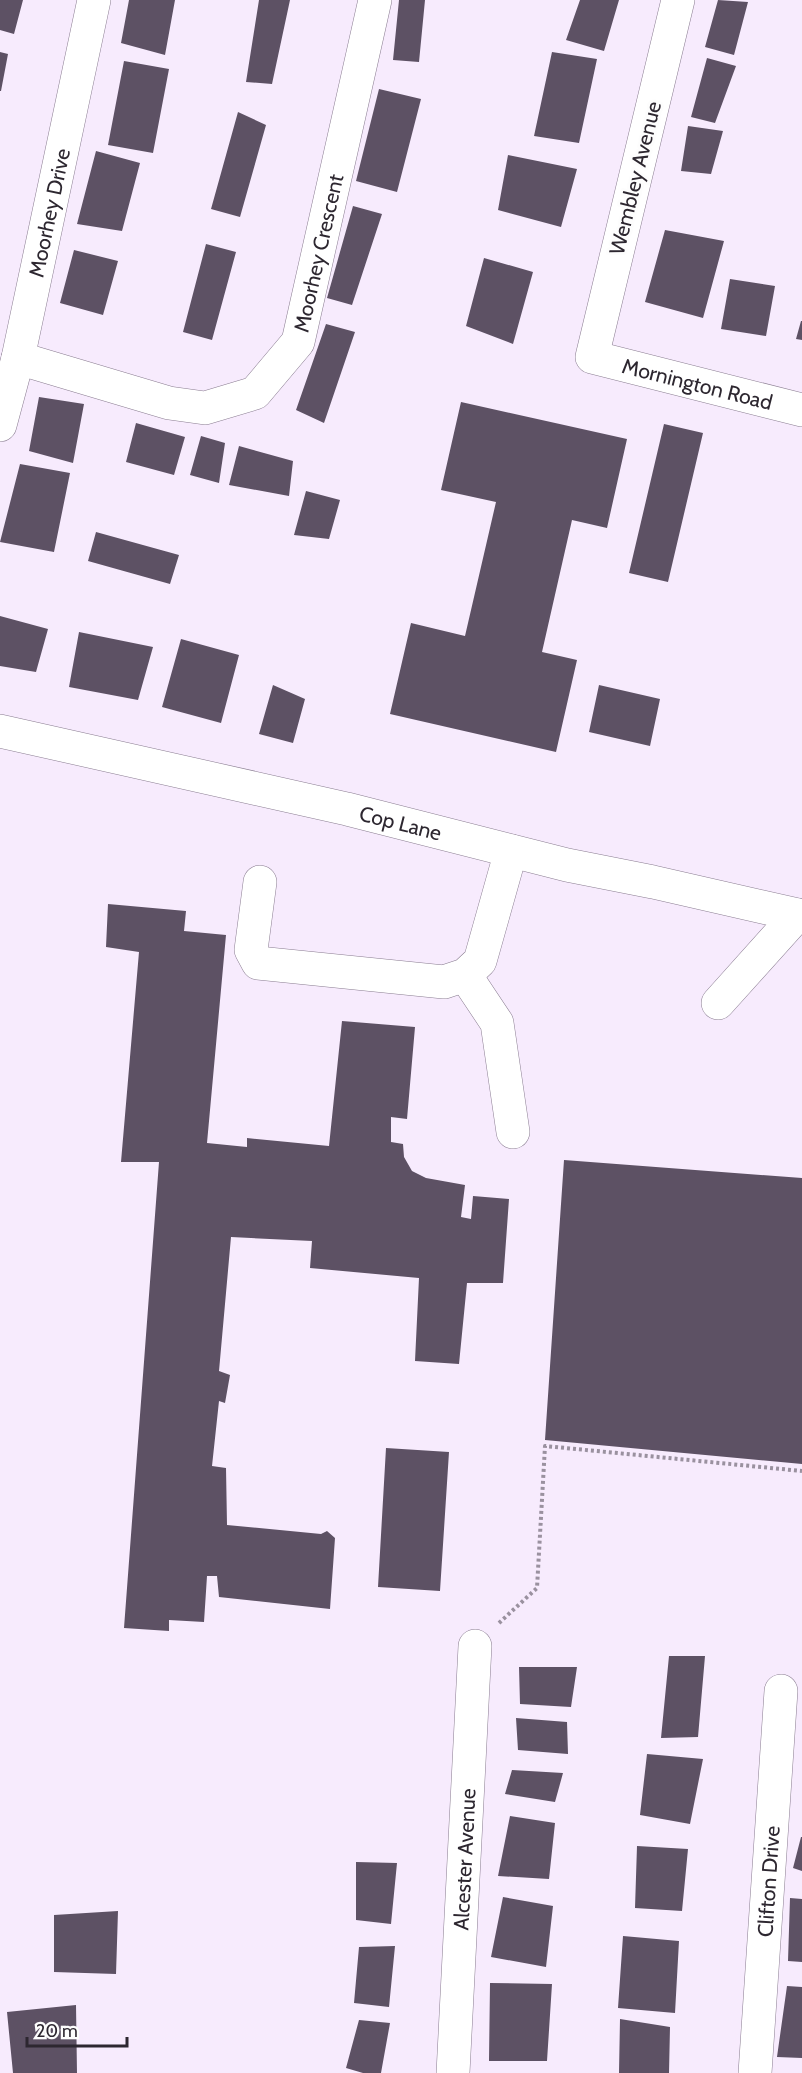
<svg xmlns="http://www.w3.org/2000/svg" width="802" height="2073" font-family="Cabin,sans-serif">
<rect width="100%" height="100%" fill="#f7ebfd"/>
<path fill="#5d5164" d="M0 0H23L14 34 0 30Z
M129 0H175L165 55 121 43Z
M259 0H290L272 84 246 82Z
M399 0H425L419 62 393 60Z
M580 0H619L604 51 566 40Z
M718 0 748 2 734 55 705 47Z
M0 52 8 54 1 91H0Z
M552 52 597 59 579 143 534 136Z
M707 58 736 66 715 123 691 117Z
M124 61 169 69 153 153 108 145Z
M379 89 421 99 397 192 356 181Z
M238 112 266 125 240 217 211 209Z
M688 126 723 131 711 174 681 171Z
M96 151 140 163 122 231 77 224Z
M508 155 577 169 561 227 498 210Z
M353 206 382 214 352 305 327 298Z
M665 230 724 241 703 318 645 302Z
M206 244 236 252 212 340 183 332Z
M74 250 118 261 103 315 60 303Z
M484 258 533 272 513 344 466 326Z
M730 279 775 286 766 336 721 329Z
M801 321H802V340L796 339Z
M326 324 355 332 324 423 296 410Z
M39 397 84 404 73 463 29 451Z
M461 402 627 439 607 528 572 520 542 652 577 660 556 752 390 714 411 623 465 636 496 502 441 490Z
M136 423 185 437 174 475 126 462Z
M664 424 703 433 668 582 629 573Z
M201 436 225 443 219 483 190 475Z
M239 446 293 461 289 496 229 485Z
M20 464 70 473 54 552 0 542Z
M306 491 340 500 329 539 294 535Z
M96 532 179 555 170 584 88 561Z
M0 616 48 629 36 672 0 666Z
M79 632 153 647 138 700 69 687Z
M181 639 239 655 221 723 162 707Z
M273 685 305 699 293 743 259 734Z
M599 685 660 699 650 746 589 732Z
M108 904 186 911 184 931 226 935 207 1143 247 1147V1138L329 1146 342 1021 415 1027 407 1119 391 1117V1142L403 1144 404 1157 412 1171 426 1178 465 1185 461 1217 471 1219 473 1196 509 1199 503 1283H467L459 1364 415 1361 419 1278 310 1268 312 1241 231 1237 219 1371 230 1375 225 1403 219 1401 212 1466 226 1468 227 1525 321 1534 327 1531 335 1538 330 1609 219 1597 217 1576H207L204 1622 169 1620V1631L124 1628 159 1162H121L139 952 106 947Z
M564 1160 802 1178V1464L545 1440Z
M386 1448 449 1452 440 1591 378 1587Z
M669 1656H705L698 1737 661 1738Z
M519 1667H577L571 1707 520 1704Z
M516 1718 567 1722 568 1754 518 1750Z
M647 1754 703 1759 690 1824 640 1815Z
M512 1770 563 1773 555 1802 505 1794Z
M510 1816 555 1823 549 1879 498 1876Z
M801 1837H802V1871L793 1868Z
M637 1846 688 1849 682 1911 635 1908Z
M356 1862 397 1863 391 1924 356 1920Z
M503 1897 553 1906 546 1967 491 1957Z
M790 1898 802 1899V1962L788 1961Z
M118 1911 116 1974 54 1972V1915Z
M623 1936 679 1941 675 2013 618 2008Z
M395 1946 389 2007 354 2003 359 1947Z
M490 1983 552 1984 547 2061H489Z
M787 1986 802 1987V2058L777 2057Z
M76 2005 77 2073H13L7 2012Z
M620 2019 670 2027 669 2073H619Z
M359 2020 390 2023 381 2073H363L346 2068Z"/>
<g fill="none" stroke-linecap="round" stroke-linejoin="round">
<g stroke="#8a7d91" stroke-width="34">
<g id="minor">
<path id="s1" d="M678 0 592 357 802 410"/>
<path id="s2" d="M18 358 169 403 205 408 255 393 298 342 375 0"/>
<path id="s3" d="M0 425 18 358 94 0"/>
<path id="s4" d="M0 731 347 809 567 865 653 882 802 916"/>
<path d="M260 882 251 950 258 963 444 982 465 975 480 961 511 851"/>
<path d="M465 975 497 1023 513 1132"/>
<path d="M718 1003 797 915"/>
<path id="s5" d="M453 2073 475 1646"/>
<path id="s6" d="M755 2073 781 1691"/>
</g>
</g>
<path stroke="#9a919f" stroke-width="4" stroke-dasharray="3 3" stroke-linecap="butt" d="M499 1623 537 1588 545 1446 802 1471"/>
<use href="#minor" stroke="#fff" stroke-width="33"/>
</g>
<g text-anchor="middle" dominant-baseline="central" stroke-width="6" stroke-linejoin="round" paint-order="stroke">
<g font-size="21" fill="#2d2730" stroke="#fdfdfd">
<text transform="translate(635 178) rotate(-76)">Wembley Avenue</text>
<text stroke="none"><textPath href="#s3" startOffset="218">Moorhey Drive</textPath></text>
<text stroke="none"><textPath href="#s2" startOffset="404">Moorhey Crescent</textPath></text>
<text stroke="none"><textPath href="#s1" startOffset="476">Mornington Road</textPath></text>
<text stroke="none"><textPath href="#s4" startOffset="411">Cop Lane</textPath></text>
<text stroke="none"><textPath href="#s5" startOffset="214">Alcester Avenue</textPath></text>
<text stroke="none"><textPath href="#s6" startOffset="192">Clifton Drive</textPath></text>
</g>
</g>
<path d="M27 2037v9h100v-9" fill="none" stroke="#2d2730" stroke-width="3"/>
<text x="36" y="2037" font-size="18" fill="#2d2730" stroke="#fdfdfd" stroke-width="4.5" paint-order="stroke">20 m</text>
</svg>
